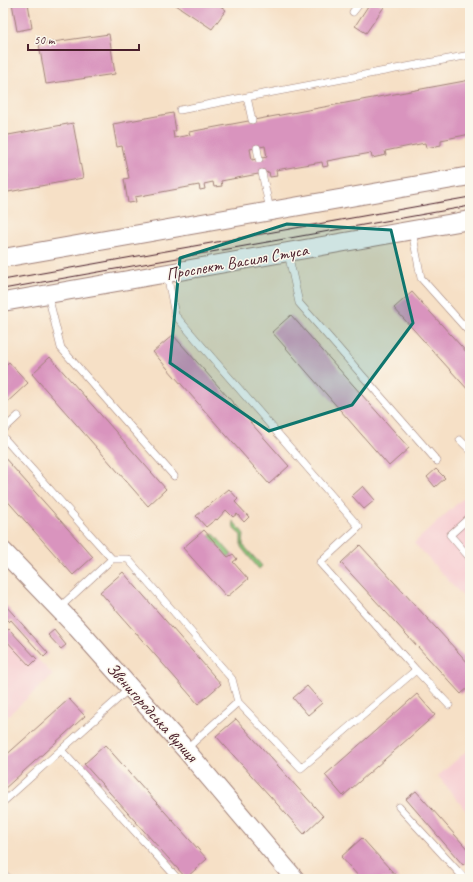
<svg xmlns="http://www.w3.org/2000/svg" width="473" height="882" font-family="Caveat,sans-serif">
<rect width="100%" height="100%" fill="#fbf7ec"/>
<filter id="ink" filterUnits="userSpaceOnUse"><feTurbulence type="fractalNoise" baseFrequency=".025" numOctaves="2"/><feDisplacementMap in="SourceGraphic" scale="8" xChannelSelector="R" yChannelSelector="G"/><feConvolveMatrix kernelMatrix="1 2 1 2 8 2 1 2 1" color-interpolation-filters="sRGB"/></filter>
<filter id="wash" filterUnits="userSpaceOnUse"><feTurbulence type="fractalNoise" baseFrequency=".012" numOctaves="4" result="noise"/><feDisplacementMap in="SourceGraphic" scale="16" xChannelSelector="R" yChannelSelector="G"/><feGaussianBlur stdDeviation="0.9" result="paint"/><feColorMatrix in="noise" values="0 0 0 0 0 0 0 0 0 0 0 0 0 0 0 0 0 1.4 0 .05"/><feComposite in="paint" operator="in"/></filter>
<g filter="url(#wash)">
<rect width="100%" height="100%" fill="#f6e0c6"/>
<path fill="#f7cfd3" d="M470 492V604L414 543Z
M3 623 53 675 3 720Z
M470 748V816L438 776Z"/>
<path fill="#8bc57a" stroke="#6a7252" d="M233 521 244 534 243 545 262 566 259 569 241 547V535L234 529Z
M213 533 232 555 228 557 209 536Z"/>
<g id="blocks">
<path fill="#d994be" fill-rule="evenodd" d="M12 3H28L32 28 17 31Z
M173 3H216L226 10 212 29Z
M370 3H379L384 7 366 33 355 26Z
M109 34 115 74 46 84 39 44Z
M470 80V134L441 140V145L426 148 425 143 385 151 386 155 372 158 371 153 327 161 328 166 323 167 322 162 276 170 277 176 270 177 269 172 221 181 222 186 214 187 213 182 204 184 205 189 200 190 199 185 135 197 136 202 128 203 124 179 129 178 122 146 117 147 113 124 173 113 176 131H173L174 138 190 135 189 132ZM265 146 267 157 252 160 250 149Z
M73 123 83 178 3 193V178L8 177 3 149V136Z
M412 292 470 356V392L394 308Z
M291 315 409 448 389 466 272 332Z
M173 335 289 466 269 484 153 352Z
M50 357 166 489 148 506 32 374Z
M9 362 28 383 3 406V367Z
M3 456 93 557 73 575 3 496Z
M436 469 445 478 435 487 427 477Z
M363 486 375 500 364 509 352 496Z
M229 489 238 499 235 502 249 517 244 522 237 514 233 517 226 510 217 520 216 519 206 527 196 516Z
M204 530 228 557 233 554 237 559 233 562 248 579 227 597 183 548Z
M360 545 470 665V686L461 694 341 563Z
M123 572 221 684 198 704 100 592Z
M6 606 48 653 44 657 11 620 9 622 3 616V609Z
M9 629 37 659 30 666 3 637V634Z
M54 630 66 645 61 649 48 635Z
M307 686 322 703 308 715 293 698Z
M417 694 435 715 343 796 325 775Z
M69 699 85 716 3 790V758Z
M236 719 323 816 304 834 216 736Z
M105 745 207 859 186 878 84 764Z
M416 791 470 852V859L463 865 406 799Z
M362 838 399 879H361L341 857Z"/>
</g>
</g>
<g filter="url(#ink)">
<use href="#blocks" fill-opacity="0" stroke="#a08078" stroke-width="1"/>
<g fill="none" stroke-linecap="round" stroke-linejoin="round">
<g stroke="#a08078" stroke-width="8">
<path id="service" d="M353 12 360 3
M180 110 247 97
M252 120 247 97 470 55
M257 148 259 159
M262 173 270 210
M412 231 421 278 470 333
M288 253 299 303 437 461
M167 274 175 315 359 527 320 563 416 670 301 768 238 702 186 749
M48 295 61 348 174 476
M3 430 18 416
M3 437 112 559H128L232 679 238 702
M460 440 470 450
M470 517 450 535 470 558
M58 609 112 559
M416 670 449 705
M61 750 178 879
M3 802 130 688
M399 807 465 879
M3 873 9 879"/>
</g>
<g stroke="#a08078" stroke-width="20">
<path id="tertiary" d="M3 258 470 176
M3 302 470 220
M3 551 78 629 185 749 295 879"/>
</g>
<use href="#service" stroke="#fff" stroke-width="7"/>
<use href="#tertiary" stroke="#fff" stroke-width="18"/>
<path stroke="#4a1f2b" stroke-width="1" d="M3 280 470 197
M3 289 470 206"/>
</g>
</g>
<path fill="#0f766e" fill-opacity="0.2" stroke="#0f766e" stroke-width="3" stroke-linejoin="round" d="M287 224 391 230 413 323 352 405 269 431 170 363 180 258Z"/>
<g text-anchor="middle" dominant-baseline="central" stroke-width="3" stroke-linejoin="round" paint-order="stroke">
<g font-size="17" fill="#4a1f2b" stroke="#fbf7ec">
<text transform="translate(237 262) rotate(-10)">Проспект Василя Стуса</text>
<text transform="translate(152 712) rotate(48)">Звенигородська вулиця</text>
</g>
</g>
<rect width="473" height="882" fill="none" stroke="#fbf7ec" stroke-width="16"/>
<path d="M28 44v6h111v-6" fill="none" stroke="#4a1f2b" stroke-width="2"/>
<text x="34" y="44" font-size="12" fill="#4a1f2b" stroke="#fbf7ec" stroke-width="3" paint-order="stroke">50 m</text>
</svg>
